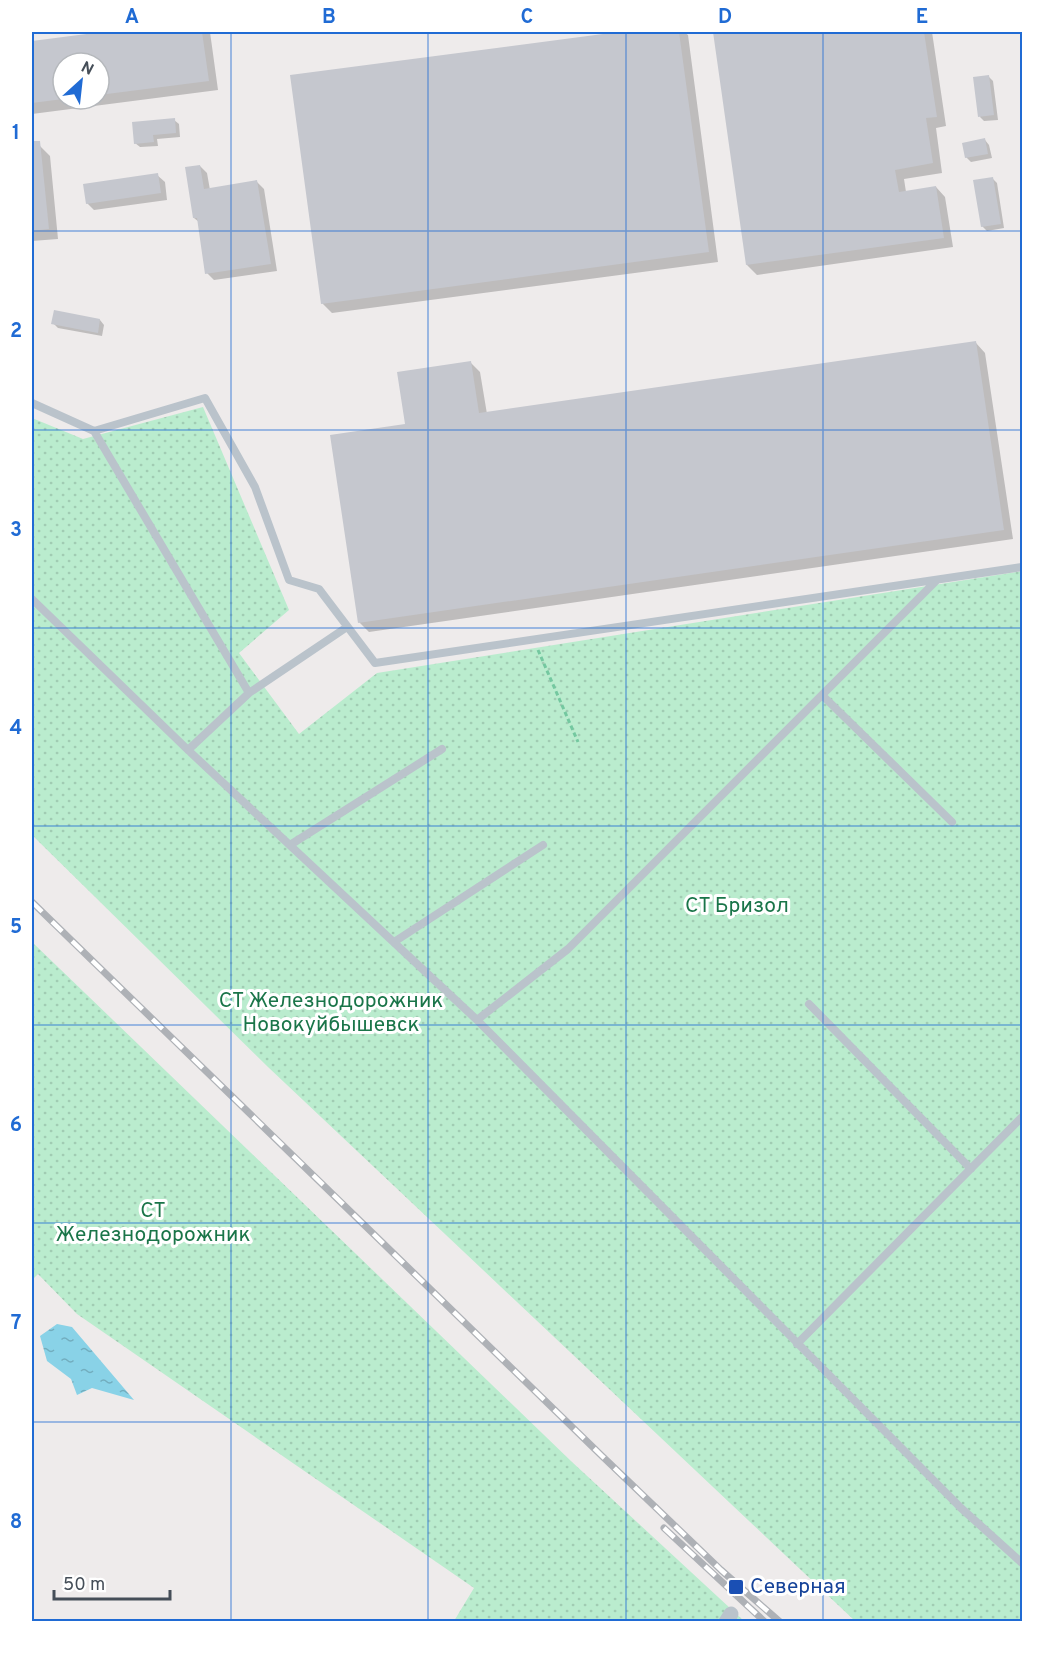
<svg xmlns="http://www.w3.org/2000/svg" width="1054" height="1653" font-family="Overpass,sans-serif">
<defs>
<pattern id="park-dots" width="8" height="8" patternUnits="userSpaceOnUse" patternTransform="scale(1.5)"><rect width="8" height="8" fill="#baecce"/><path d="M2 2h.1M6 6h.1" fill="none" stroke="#a1ccb3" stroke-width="1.8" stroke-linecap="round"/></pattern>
<pattern id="water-ripples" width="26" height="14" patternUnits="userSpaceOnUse" patternTransform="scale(1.5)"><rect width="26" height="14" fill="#89d2e7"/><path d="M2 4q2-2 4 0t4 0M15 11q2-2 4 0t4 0" fill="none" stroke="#72adbe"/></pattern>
</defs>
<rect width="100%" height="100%" fill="#eeebeb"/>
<path fill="url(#park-dots)" d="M203 407 289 610 239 653 299 734 377 673 1022 571V1621H855L268 1067 32 835V418L83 439Z
M32 942 572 1462 744 1621H454L474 1588 77 1314 38 1274 32 1280Z"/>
<path fill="url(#water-ripples)" d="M57 1324 72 1327 134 1400 92 1388 77 1395 71 1379 47 1361 40 1336Z"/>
<path fill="#0003" fill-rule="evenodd" d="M114 32H210L218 90 32 114V42ZM63 63H99V99H63Z
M630 32H684L688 35 718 262 332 313 322 303 291 76Z
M714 32H932L946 126 936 128 942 173 904 179 906 192 936 187 945 197 953 247 757 275 747 265Z
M989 77 993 81 998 120 984 121 980 117Z
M174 120 179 124 180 137 157 139 158 146 140 147 135 143Z
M985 140 989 145 992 158 971 162 966 157Z
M40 146 50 156 58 239 32 241V147Z
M200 166 207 173 210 190 257 182 264 189 277 271 214 280 207 273 199 222 194 218Z
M157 175 165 182 167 200 94 210 87 203Z
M992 178 997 183 1004 228 987 231 982 226Z
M100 320 104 325 102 336 58 328 53 323Z
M976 343 985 353 1013 539 369 632 359 622 406 425 470 362 480 372 487 414Z"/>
<path fill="#c5c7ce" d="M102 32H202L209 81 99 95V63H63V99L32 103V41Z
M618 32H679L709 252 321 304 290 75Z
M713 32H924L937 117 926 118 933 163 895 170 899 192 936 186 944 238 746 265Z
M989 75 994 115 978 117 973 77Z
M175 118 176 133 153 135 154 142 134 144 132 122Z
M985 138 988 154 965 158 962 143Z
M32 141H40L49 229 32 231Z
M200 165 204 189 257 180 271 264 205 274 197 218H193L185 167Z
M158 173 161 193 86 204 83 184Z
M993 177 1001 224 981 227 973 180Z
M54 310 100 319 98 333 51 324Z
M976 341 1004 530 358 623 330 435 405 424 397 372 471 361 479 413Z"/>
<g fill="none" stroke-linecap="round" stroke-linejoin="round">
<path stroke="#74c8a0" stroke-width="3" stroke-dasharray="4.5 3" stroke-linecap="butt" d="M538 650 578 742"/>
<path stroke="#bac3cb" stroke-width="8" d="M32 403 94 431 205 398 255 487 289 580 319 589 375 663 1022 567
M94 431 249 693
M32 599 188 750 477 1020 961 1508 1022 1563
M822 695 952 822
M188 750 249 693 347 627
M290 845 442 749
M394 942 543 845
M809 1004 971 1169
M477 1020 568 949 937 580
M797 1344 1022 1117"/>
<path stroke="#bac3cb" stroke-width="15" d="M726 1622 731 1614"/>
<g stroke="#aeb1b6" stroke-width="7">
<path id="rail" d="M32 902 602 1456 721 1570 780 1622
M664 1528 765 1622"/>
</g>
<use href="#rail" stroke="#fff" stroke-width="4.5" stroke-dasharray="14" stroke-linecap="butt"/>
</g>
<path fill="none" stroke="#206bd4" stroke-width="1.5" stroke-opacity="0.55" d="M231 32V1622M428 32V1622M626 32V1622M823 32V1622M32 231H1022M32 430H1022M32 628H1022M32 826H1022M32 1025H1022M32 1223H1022M32 1422H1022"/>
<rect fill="#1a4fb4" stroke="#fff" stroke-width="2" x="728" y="1579" width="16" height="16" rx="3"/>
<g text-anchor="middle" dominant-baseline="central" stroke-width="6" stroke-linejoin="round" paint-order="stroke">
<g font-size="21" fill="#1a7549" stroke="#fff">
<text x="737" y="906">СТ Бризол</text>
<text x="331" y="1001">СТ Железнодорожник<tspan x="331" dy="24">Новокуйбышевск</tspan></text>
<text x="153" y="1211">СТ<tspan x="153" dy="24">Железнодорожник</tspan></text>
</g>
<g font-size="21" fill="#164399" stroke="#fff" text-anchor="start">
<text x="750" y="1587">Северная</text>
</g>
</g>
<rect width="1054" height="1653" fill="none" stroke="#ffffff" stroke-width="66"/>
<g transform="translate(81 81) rotate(27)"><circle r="28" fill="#ffffff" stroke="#b5b8bc" stroke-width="1.5"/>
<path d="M0-4.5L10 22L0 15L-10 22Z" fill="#206bd4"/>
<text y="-9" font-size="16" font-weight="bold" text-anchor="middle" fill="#454e58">N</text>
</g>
<path d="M54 1590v9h116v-9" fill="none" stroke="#454e58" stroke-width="3"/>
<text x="63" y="1590" font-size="18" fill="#454e58" stroke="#ffffff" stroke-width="4.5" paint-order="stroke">50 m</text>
<rect x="33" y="33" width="988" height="1587" fill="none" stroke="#206bd4" stroke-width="2"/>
<g font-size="20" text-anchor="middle" font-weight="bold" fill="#206bd4">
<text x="132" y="23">A</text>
<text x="329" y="23">B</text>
<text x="527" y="23">C</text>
<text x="725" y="23">D</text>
<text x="922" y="23">E</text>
<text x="16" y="139">1</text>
<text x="16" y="337">2</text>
<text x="16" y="536">3</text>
<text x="16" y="734">4</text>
<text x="16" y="933">5</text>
<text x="16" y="1131">6</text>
<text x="16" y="1329">7</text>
<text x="16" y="1528">8</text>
</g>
</svg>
